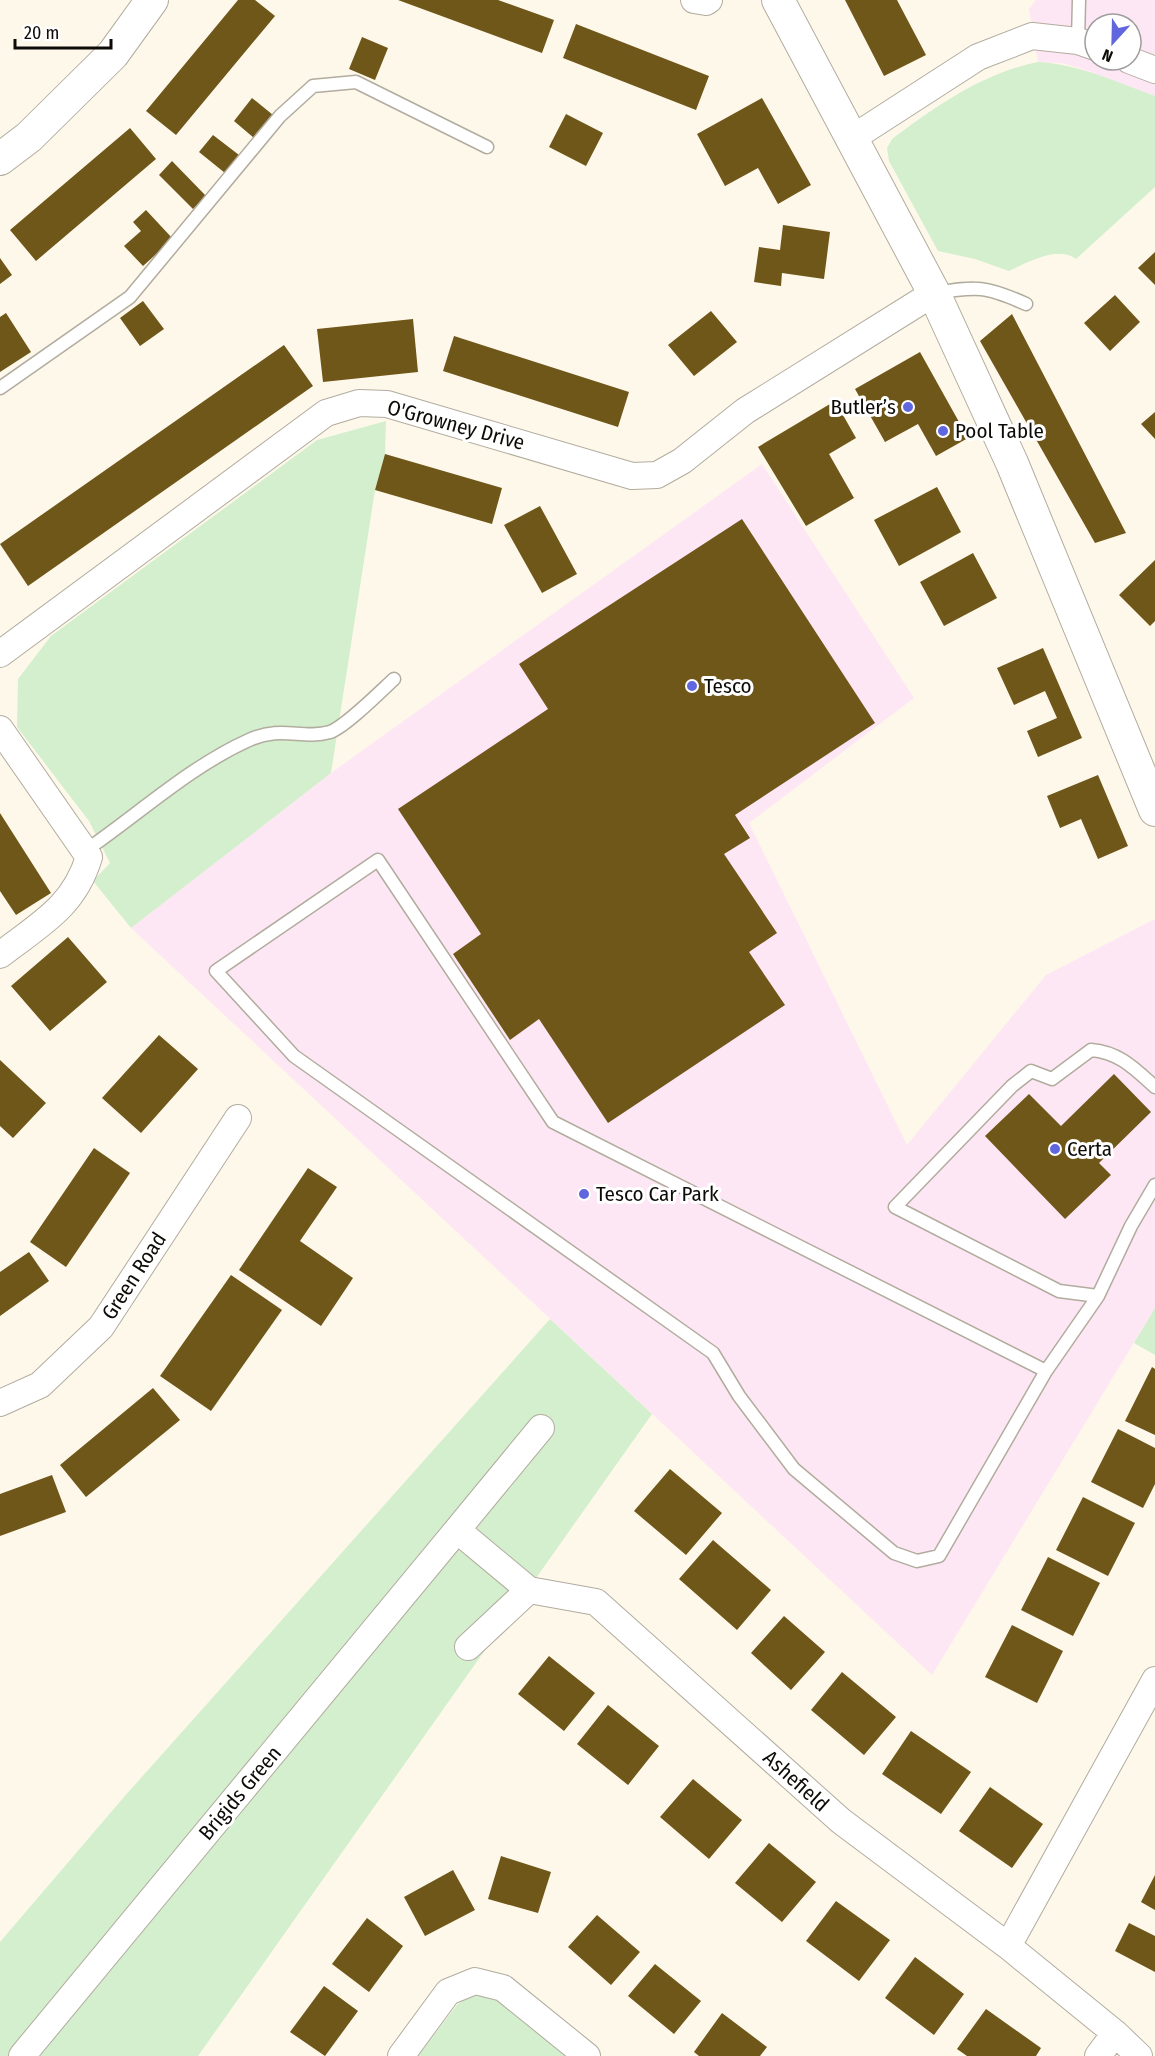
<svg xmlns="http://www.w3.org/2000/svg" width="1155" height="2056" font-family="'Fira Sans Condensed',sans-serif">
<rect width="100%" height="100%" fill="#fef8ea"/>
<path fill="#fee7f4" fill-rule="evenodd" d="M1036 0H1155V96L1082 69 1062 63 1038 62 1029 9ZM1095 24H1131V60H1095Z
M762 464 914 698 749 823 907 1145 1046 975 1155 919V1308L932 1675 131 928 331 773Z"/>
<path fill="#d3efcd" d="M1038 62C1079 64 1116 82 1155 96V187L1076 259C1058 245 1026 263 1009 271L975 259 938 251 889 161 887 148 892 139C936 106 983 73 1038 62Z
M386 421 385 454 375 490 331 773 131 928 93 881 110 863 89 821 17 727 18 679 51 636 317 440Z
M1155 1308V1355L1134 1343Z
M550 1319 652 1414 198 2056H0V1942L124 1797Z
M471 1994 503 2000 571 2056H418L457 2005Z"/>
<path fill="#6f5619" d="M238 0H255L275 16 176 135 146 111Z
M398 0H498L554 20 542 53Z
M845 0H897L926 55 884 76Z
M576 24 709 76 696 110 563 58Z
M362 37 388 48 375 80 349 69Z
M252 98 273 115 254 138 234 121Z
M762 98 811 185 778 204 758 168 725 186 697 134Z
M566 114 603 133 586 166 549 147Z
M130 128 156 159 36 261 10 230Z
M213 135 239 155 225 173 199 152Z
M172 161 206 196 193 209 159 175Z
M146 210 173 239 143 266 124 246 141 231 133 222Z
M783 225 830 232 824 279 782 273 781 286 754 282 759 247 780 250Z
M1155 252V285L1138 268Z
M0 258 12 275 0 284Z
M1115 295 1140 322 1110 351 1084 323Z
M143 301 164 329 140 346 120 318Z
M711 311 737 342 694 376 668 345Z
M6 313 31 352 0 372V317Z
M1012 314 1126 533 1095 543 980 341Z
M413 319 418 372 323 382 317 329Z
M454 336 629 392 618 427 443 371Z
M284 345 313 386 28 586 0 544Z
M920 352 968 438 936 456 918 424 885 442 855 389Z
M835 401 856 438 829 454 854 498 806 526 758 447Z
M1155 412V439L1141 424Z
M385 454 502 488 492 524 375 490Z
M937 487 961 532 899 566 874 520Z
M540 506 577 574 542 593 504 525Z
M742 519 875 723 735 815 750 838 724 854 777 933 749 952 785 1005 608 1123 539 1019 510 1040 453 954 481 934 398 809 548 709 519 664Z
M973 553 997 598 944 626 920 582Z
M1155 560V621L1150 626 1119 595Z
M1043 648 1082 738 1038 757 1027 731 1057 718 1045 691 1014 705 997 668Z
M1098 775 1128 846 1098 859 1081 819 1060 828 1047 796Z
M0 813 51 893 16 915 0 891Z
M68 937 107 982 50 1031 11 986Z
M159 1035 198 1069 141 1133 102 1098Z
M0 1060 46 1103 13 1138 0 1126Z
M1114 1074 1151 1112 1099 1163 1111 1175 1065 1219 985 1136 1029 1094 1061 1126Z
M94 1148 130 1173 66 1267 30 1242Z
M308 1168 337 1187 300 1241 353 1278 321 1326 239 1270Z
M29 1252 49 1281 0 1316V1272Z
M231 1275 282 1310 211 1411 160 1376Z
M1152 1367 1155 1369V1435L1125 1421Z
M153 1388 180 1420 86 1497 60 1465Z
M1118 1429 1155 1448V1484L1143 1508 1091 1482Z
M670 1469 722 1513 686 1555 634 1511Z
M52 1475 66 1512 0 1536V1494Z
M1083 1497 1135 1523 1108 1576 1056 1550Z
M713 1540 771 1590 737 1630 679 1579Z
M1048 1557 1100 1583 1073 1636 1021 1610Z
M784 1616 825 1652 791 1690 751 1653Z
M1012 1625 1063 1651 1037 1703 985 1677Z
M549 1656 595 1693 564 1731 518 1694Z
M842 1672 896 1717 864 1755 811 1710Z
M608 1705 659 1746 628 1785 577 1744Z
M911 1731 971 1772 941 1814 882 1774Z
M693 1779 742 1820 709 1859 660 1817Z
M990 1787 1043 1824 1012 1868 959 1831Z
M769 1843 816 1882 782 1922 735 1883Z
M501 1856 551 1872 538 1913 488 1899Z
M453 1870 475 1910 425 1936 404 1897Z
M1155 1875V1910L1141 1902Z
M836 1901 890 1940 859 1981 806 1941Z
M597 1915 640 1952 611 1985 568 1947Z
M367 1918 403 1946 369 1992 332 1964Z
M1129 1923 1155 1936V1972L1115 1951Z
M915 1957 964 1994 934 2035 885 1998Z
M655 1964 701 2001 674 2034 628 1996Z
M324 1986 358 2011 325 2056 290 2032Z
M986 2009 1041 2048 1036 2056H967L957 2049Z
M722 2013 767 2047 760 2056H699L694 2052Z"/>
<g fill="none" stroke-linecap="round" stroke-linejoin="round">
<g stroke="#b2ac9f" stroke-width="15">
<path id="service" d="M1078 41 1079 0
M935 293C977 286 986 286 1026 304
M0 388 130 297 280 116 313 86 356 82 487 147
M85 851C139 814 189 767 249 740 282 725 302 740 330 732 345 727 381 691 394 679
M1098 1296 1059 1291 895 1207 1012 1086 1031 1071 1052 1079 1091 1050C1119 1052 1135 1069 1155 1087
M1046 1371 553 1122 378 860 216 971 294 1056 713 1353 739 1396 794 1469 894 1553 917 1561 939 1556 1046 1371 1098 1296 1131 1226 1155 1185"/>
</g>
<g stroke="#b2ac9f" stroke-width="28">
<path id="minor" d="M694 0 706 2 709 0
M1129 60 1155 70
M851 139 978 57 1032 36 1078 41 1095 47
M0 654 326 413 359 403 387 404 632 476 657 475 682 461 745 411 934 293
M0 729 89 857C74 907 40 924 0 955
M0 1403 40 1385 101 1327 238 1118
M529 1590 457 1530 541 1428
M468 1647 529 1590 596 1602 841 1821 1008 1946 1115 2033 1139 2056
M1008 1946 1155 1680
M22 2056 457 1530
M401 2056 448 1992 475 1981 503 1988 587 2056
M1098 2056 1115 2033"/>
</g>
<g stroke="#b2ac9f" stroke-width="34">
<path id="tertiary" d="M778 0 934 293 1012 463 1155 810
M0 159 29 137 113 54 152 0"/>
</g>
<use href="#service" stroke="#fff" stroke-width="12"/>
<use href="#minor" stroke="#fff" stroke-width="26"/>
<use href="#tertiary" stroke="#fff" stroke-width="32"/>
</g>
<g fill="#5f66de" stroke="#fff" stroke-width="2">
<circle cx="908" cy="407" r="6"/>
<circle cx="943" cy="431" r="6"/>
<circle cx="692" cy="686" r="6"/>
<circle cx="1055" cy="1149" r="6"/>
<circle cx="584" cy="1194" r="6"/>
</g>
<g text-anchor="middle" dominant-baseline="central" stroke-width="6" stroke-linejoin="round" paint-order="stroke">
<g font-size="21" fill="#0d0b07" stroke="#fff" text-anchor="start">
<text x="896" y="407" text-anchor="end">Butler’s</text>
<text x="955" y="431">Pool Table</text>
<text x="704" y="686">Tesco</text>
<text x="1067" y="1149">Certa</text>
<text x="596" y="1194">Tesco Car Park</text>
</g>
<g font-size="21" fill="#0d0b07" stroke="#fff">
<text transform="translate(456 425) rotate(15)">O'Growney Drive</text>
<text transform="translate(134 1276) rotate(-57)">Green Road</text>
<text transform="translate(796 1781) rotate(42)">Ashefield</text>
<text transform="translate(240 1793) rotate(-50)">Brigids Green</text>
</g>
</g>
<g transform="translate(1113 42) rotate(202)"><circle r="28" fill="#ffffff" stroke="#9e9d9c" stroke-width="1.5"/>
<path d="M0-4.5L10 22L0 15L-10 22Z" fill="#5f66de"/>
<text y="-9" font-size="16" font-weight="bold" text-anchor="middle" fill="#0d0b07">N</text>
</g>
<path d="M15 39v9h96v-9" fill="none" stroke="#0d0b07" stroke-width="3"/>
<text x="24" y="39" font-size="18" fill="#0d0b07" stroke="#ffffff" stroke-width="4.5" paint-order="stroke">20 m</text>
</svg>
